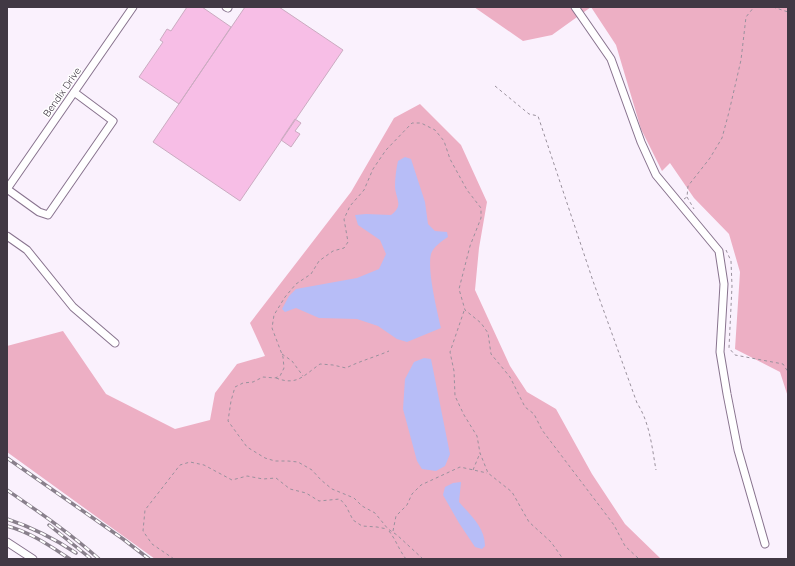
<svg xmlns="http://www.w3.org/2000/svg" width="795" height="566" font-family="Quicksand,sans-serif">
<rect width="100%" height="100%" fill="#faf1fd"/>
<path fill="#edafc4" d="M474 7H591L552 35 523 41Z
M591 7H788V397L780 372 735 349 740 272 729 234 694 198 670 163 662 171 641 129 616 45Z
M420 104 461 145 487 202 479 248 475 290 510 366 527 392 556 409 592 474 625 524 661 559H155L7 452V346L63 331 106 394 175 429 210 420 215 393 237 364 265 356 250 323 351 192 394 118Z"/>
<path fill="#b7bdf7" d="M405 157 411 159 425 202 428 224 435 231 447 232 448 237C442 241 433 247 431 254 427 270 437 310 441 328L407 342 397 339 378 326 357 319 319 318 296 308 285 312 282 309 289 296 296 289 357 278 379 269 386 254 380 240 358 225 355 215 366 214 391 215C404 205 396 200 395 187 395 178 396 170 398 161Z
M424 358 431 359 450 454 445 466 436 471 422 469 417 461 403 409 405 379 414 362Z
M461 482 459 502C470 515 485 527 485 546L482 549 475 547 459 523 443 495 445 487 453 483Z"/>
<path fill="#f7bee6" stroke="#cbabc1" d="M187 7H202L231 27 179 104 139 77 163 42 160 40 167 29 171 31Z
M245 7H279L343 50 240 201 153 142Z
M295 119 301 123 295 131 300 134 291 147 281 140Z"/>
<g fill="none" stroke-linecap="round" stroke-linejoin="round">
<g stroke="#88738e" stroke-width="9">
<path id="minor" d="M226 7 228 8
M575 7 611 59 641 142 656 175 719 251 724 284 720 352 727 394 738 450 765 544
M7 189 133 7
M7 189 39 212 48 215 113 121 74 92
M7 236 27 250 73 307 115 343
M7 542 33 559"/>
</g>
<path stroke="#9a919d" stroke-width="1" stroke-dasharray="3 3" stroke-linecap="butt" d="M773 7 788 12
M495 86 529 114 538 116 593 281 637 403C650 423 652 448 656 470
M687 197 694 209
M684 199 687 197 688 186 710 158 722 138 729 112 741 60 746 17 754 7
M726 250 731 261 732 286 729 348 735 355 783 364 788 372
M464 311 450 352 454 371 455 396 464 415 477 436 480 453 488 473 512 492 529 522 551 542 563 559
M282 354 292 361 303 376
M276 378C297 386 303 376 320 364L333 365 346 368C360 361 375 357 389 351
M473 470 480 453
M389 531C396 540 399 550 406 559
M393 531 396 516 407 505 412 494 421 485 460 467 487 473
M174 559 152 544 143 531 145 510 180 465 190 462 204 465 232 480 247 476 263 479 276 478 290 489 306 493 319 501 340 499 346 506 353 520 362 526 377 527 387 529
M423 559 397 535 388 529 375 513 362 506 354 498 332 489 321 480 312 470 298 462 288 461H275L265 458 247 447 228 421 231 401 235 387 243 383 253 382 263 377 275 378 280 376 284 368 283 357 272 328 274 315 285 297 296 284 311 274 319 261 333 251 344 248 348 242 344 219 350 206 364 190 373 169 386 150 412 123H421L435 130 444 141 450 159 467 190 481 208V218L470 246 459 289 465 310 481 323 488 333 491 354 510 377 525 407 534 414 542 430 614 525 625 546 639 559"/>
<use href="#minor" stroke="#fff" stroke-width="7"/>
<g stroke="#89808c" stroke-width="3.5">
<path id="rail" d="M7 458 123 539 149 559
M7 490C39 512 70 533 99 559
M7 519C31 527 55 539 76 553
M49 525 90 558
M7 526C30 532 50 546 70 559"/>
</g>
<use href="#rail" stroke="#fff" stroke-width="2" stroke-dasharray="6" stroke-linecap="butt"/>
</g>
<g text-anchor="middle" dominant-baseline="central" stroke-width="3" stroke-linejoin="round" paint-order="stroke">
<g font-size="10" fill="#413844" stroke="#fff">
<text transform="translate(62 92) rotate(-55)">Bendix Drive</text>
</g>
</g>
<rect width="795" height="566" fill="none" stroke="#413844" stroke-width="16"/>
</svg>
